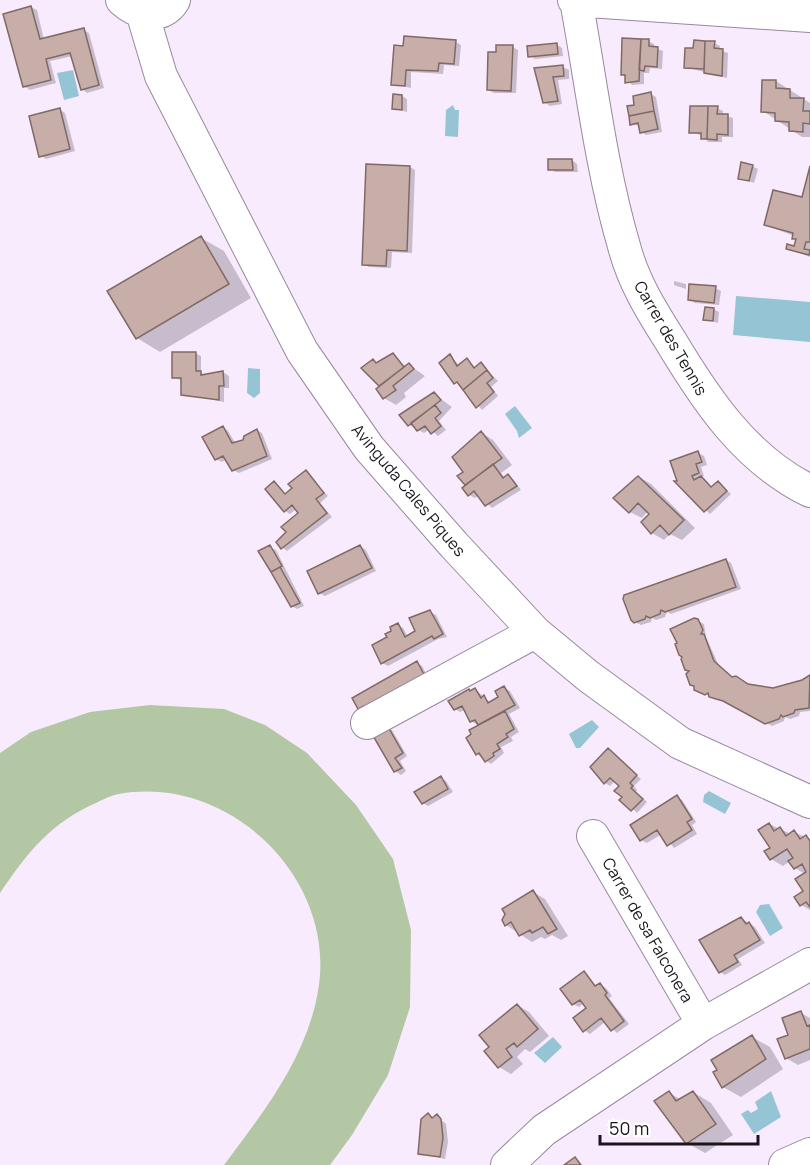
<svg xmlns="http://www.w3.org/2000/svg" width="810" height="1165" font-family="Manrope,sans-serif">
<rect width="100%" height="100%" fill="#f9ebfe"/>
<path fill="#b3c7a4" d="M150 705 224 709 265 725 307 753 356 805 393 859 411 930 410 1007 388 1075 352 1135 330 1165H224C263 1113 307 1057 318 991 338 880 230 774 119 794 112 795 104 799 98 802 50 823 29 851 0 893V753L31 732 90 712Z"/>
<path fill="#95c5d5" d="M73 70 79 96 64 100 57 73Z
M453 105 455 110H459L458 137 445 136 446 110Z
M736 296 810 302V342L733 335Z
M248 368 260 369V393L254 398 247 393Z
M515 406 532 428 519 438 517 431 505 414Z
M592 720 599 727 580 748H576L569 734Z
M709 791 731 803 725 814 703 802 704 795Z
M769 904 783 928 770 936 756 912 760 905Z
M553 1037 562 1047 545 1063 534 1053Z
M771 1091 781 1117 754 1134 741 1114 748 1110 751 1113 758 1109 755 1102Z"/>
<path fill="#0003" d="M31 7 37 10 44 40 83 30 89 33 104 88 87 93 82 89 73 56 50 61 56 83 30 90 24 86Z
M648 41 654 44V48L663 51 662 69 650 68 649 73H644V84L632 85 622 74Z
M456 42 461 45 459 66 444 65 443 74 411 72V88L393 84 395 47Z
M695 42 714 43 720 46 719 50 728 53 727 78 685 67 695 50Z
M556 44 562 48 563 56 535 59 530 56Z
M498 46 513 47 518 50 516 93H494L488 90Z
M563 67 569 70V79L558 80 562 104 550 106 544 102 536 70Z
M776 81 810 103V137H802L763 111Z
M651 94 656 97 662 132 646 135 641 132 640 126 632 124 636 106Z
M402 96 407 99V112L394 108Z
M717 108 723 111V115L733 118V137H722V142H708L703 136 691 132Z
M60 110 65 113 75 151 46 159 41 156Z
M572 160 577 164 578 172H555L550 169Z
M752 166 758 169 754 183 739 178Z
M410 167 415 170 412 253 392 252 391 268 369 267 364 264Z
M810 172V257L788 248 795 247 797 240 794 236 765 225 803 199Z
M201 238 224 251 251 298 160 352 137 338Z
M674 281 686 284V289L674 285Z
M715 288 721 291 719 305 695 303 690 300Z
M713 309 719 312 718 323 705 319Z
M195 353 201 356V373L205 375 223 372 229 376V388H224V402L182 394V381L174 377Z
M393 354 406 367 409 365 425 376 404 393 406 397 396 405 384 398 382 386 363 369 373 361 378 364Z
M450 356 460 366 467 360 476 368 481 364 498 381 491 387 498 396 482 410 441 363Z
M434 394 452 407 439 421 446 430 438 436 430 429 424 433 409 425Z
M223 427 228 431 236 444 244 442 257 430 262 433 272 459 239 473 233 470 227 459 222 462 216 459Z
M482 433 493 440 512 465 501 473 505 478 508 476 513 479 521 490 492 508 479 495 475 498 469 495 460 476 465 472Z
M698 453 704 456 707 465 701 467 704 476 700 477 713 488 718 483 731 494 710 514 677 482Z
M306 472 328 496 320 503 332 517 287 551 282 547 300 513 296 509 290 514 285 511 274 483 286 495Z
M639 477 651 484 695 528 682 540 670 534 664 540 652 533 643 522 651 514 648 511 642 518 630 512Z
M360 546 366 550 376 571 325 596 319 593Z
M270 547 276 550 304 606 297 609 292 606Z
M726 560 731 563 741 589 671 614 667 612 665 617 656 620 652 618 651 622 641 625 635 622Z
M430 612 436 615 447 637 438 639 388 666 382 663 389 638 398 625 403 628 408 637 417 632Z
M698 621 704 624 706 637 719 666 735 680 760 689 786 687 810 677V711L800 712 799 716 790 719 785 717 784 721 772 726 730 703 702 693 686 669 685 657 672 629Z
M417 663 422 666 435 690 365 711 359 708Z
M504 688 510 691 520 708 509 714 519 732 511 737 513 741 501 747 504 753 491 764 477 754 468 738 480 726 471 721 465 710 460 712 455 709 476 690 491 703 501 697Z
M387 727 392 730 407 756 400 761 406 771 401 775 395 771 374 734Z
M609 750 641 779 634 786 637 790 636 792 647 802 637 813 616 791 621 786 615 781 610 786 605 783 592 767Z
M441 778 446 781 453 792 428 806 423 803Z
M677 797 682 800 696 822 692 825 697 834 674 848 662 834 647 843 641 840Z
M769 824 791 834 794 832 810 839V910L801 905 805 891V874L795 868 790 861 783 866 771 859Z
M533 892 545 899 568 936 561 940 552 935 545 939 541 937 532 942 506 925Z
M741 918 755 927 765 943 738 959 742 965 725 975 720 972Z
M584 973 597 987 600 985 606 988 612 996 609 998 629 1024 617 1033 605 1022 590 1034 584 1030 588 1008 584 1003 579 1007 573 1004Z
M517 1005 529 1012 549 1036 530 1052 525 1049 517 1057 523 1064 511 1074 499 1067Z
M801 1013 810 1018V1060L798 1065 786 1058 790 1035Z
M752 1037 770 1047 783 1069 741 1097 723 1087Z
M693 1092 711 1103 733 1135 705 1153 687 1143 669 1093 682 1100Z
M429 1115 434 1118 437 1116 446 1124 448 1142 445 1159 419 1153Z"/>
<path fill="#c7aea9" stroke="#806965" stroke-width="1.5" d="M31 6 40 39 84 28 99 85 81 90 70 53 46 59 51 80 23 87 3 14Z
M404 36 456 40 454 64 439 63 438 71 406 70 405 86 391 85 394 45 403 46Z
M622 38 641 39 639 81 625 83V75H621Z
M641 39H649V46L658 47 657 67 645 66 644 71 639 70Z
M694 40 705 41 704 69 684 68 685 48H693Z
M705 41H715L714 48 723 49 722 76 704 73Z
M557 43 558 54 528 57 527 46Z
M496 45H513L511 91 487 90 488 52H496Z
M563 65 564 76 553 77 558 101 543 103 534 68Z
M762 80H776V88L790 89V98H804L803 111H810V124L803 123V132L789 131V122L775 121V113L761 112Z
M651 92 654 111 629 116 627 106 634 105 633 96Z
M393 94 402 95V110L392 109Z
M690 106H708L707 139H701V133H689Z
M708 106H718L717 114H728V135L717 134V140L707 139Z
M60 108 70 149 39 157 29 116Z
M654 111 658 129 640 133 638 123 630 125 629 116Z
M548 159H572L573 170H548Z
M741 162 753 165 749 181 738 179Z
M366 164 410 166 407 251 387 250 386 266 362 265Z
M810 166V242H806L804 249 810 250 809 255 786 249 787 244 794 246 796 239H792L793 233 764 225 773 190 802 197Z
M201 236 229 284 136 339 107 291Z
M689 284 716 286 714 303 688 300Z
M705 307 714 308 713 321 703 320Z
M172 352H196V371H201V375L223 371 224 386H219V400L181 395V378H172Z
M393 353 404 367 379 386 361 368 373 359 376 363Z
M450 354 457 366 467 358 474 368 481 362 487 370 463 390 457 382 454 384 439 363Z
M409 363 414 369 393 386 396 390 383 399 376 389Z
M487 370 493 378 487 383 494 392 476 408 463 390Z
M434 392 441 400 408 426 399 415Z
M435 405 441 413 435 418 441 426 431 434 425 426 417 431 411 423Z
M223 426 232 443 243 440 244 436 257 429 267 456 232 471 223 456 215 460 202 437Z
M481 431 502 458 465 485 457 476 463 472 452 457Z
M698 451 702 462 696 464 699 473 692 476 694 480 701 476 711 487 718 481 727 491 704 512 674 481H677L670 461Z
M493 464 503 478 508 474 517 486 485 506 474 491 468 496 462 488Z
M306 470 324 493 316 499 327 513 281 549 276 542 286 532 281 527 298 513 292 505 284 512 265 489 274 481 285 494 292 488 288 484Z
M638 476 684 520 669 535 660 525 651 534 641 522 649 514 638 503 629 513 613 498Z
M270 545 282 566 271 572 258 551Z
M360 545 372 568 318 594 307 571Z
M726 559 736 587 665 612 661 610 660 614 650 618 646 616 645 619 634 623 631 620 623 599 624 595Z
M280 567 300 603 291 607 271 572Z
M430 610 443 634 434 639 432 636 381 664 372 645 387 637 385 634 391 631 390 627 398 623 405 637 415 631 409 618Z
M694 618 698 619 703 630 701 634H704L714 661 732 677 736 676 748 684 773 688 802 680 810 675 809 708 795 710 794 713 783 717 781 715 779 719 765 724 723 701 709 697 708 693 705 695 694 690V686L690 685 686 674 689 671 685 670 681 659 682 657 679 655 675 644 677 643 670 629Z
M417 661 430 686 366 711 364 706 358 709 352 698Z
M504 686 515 705 478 725 475 720 470 722 462 706 454 710 448 701 469 689 470 691 475 688 481 698 484 695 488 703 498 697 495 691Z
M505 711 514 729 506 734 508 737 497 744 500 749 493 753 494 756 485 762 479 753 476 755 466 738 471 734 469 730Z
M387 725 403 753 395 758 402 768 394 772 372 734Z
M608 748 637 775 630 783 633 786 631 788 643 799 631 811 619 800 622 797 614 791 619 786 610 778 604 784 590 767Z
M441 776 448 789 422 804 414 792Z
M677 795 692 819 687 822 692 830 667 846 657 830 640 841 630 825Z
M769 823 774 831 780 827 786 836 794 830 800 839 806 835 810 841V907L806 902 800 906 794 897 803 891 795 879 806 872 802 864 794 869 788 861 793 858 787 849 770 860 764 851 770 848 758 830Z
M533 890 557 929 548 934 543 927 532 933 530 930 519 936 511 922 505 926 502 920 505 914 502 909Z
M741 917 746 924 749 922 760 940 734 955 738 962 719 973 699 940Z
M584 971 595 986 600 983 607 993 605 995 624 1021 611 1031 601 1018 583 1032 573 1018 586 1008 580 1000 572 1005 560 989Z
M517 1004 538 1029 517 1047 514 1043 506 1049 512 1057 498 1068 484 1051 489 1047 479 1035Z
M801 1011 807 1026 810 1025V1049L785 1059 777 1039 788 1035 782 1018Z
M752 1035 766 1059 722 1088 713 1072 717 1070 711 1060Z
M669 1091 676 1101 693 1091 716 1124 686 1144 654 1101Z
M428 1113 432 1118 437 1114 441 1119 443 1138 440 1157 418 1154 421 1119Z
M575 1157 581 1165H564Z"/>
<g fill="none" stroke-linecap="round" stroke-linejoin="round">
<g stroke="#978a9c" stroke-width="34">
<path id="minor" d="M122 0C136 13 162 21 174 0
M574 0 810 16
M576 0C591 81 601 168 624 246 633 281 651 310 670 340 706 400 745 459 810 491
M142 12 161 76 302 351 369 448 454 545 535 632 588 676 680 743 810 802
M367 723 535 632
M593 836 703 1024
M507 1165 544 1130 703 1024 810 964
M785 1165 810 1154"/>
</g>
<use href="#minor" stroke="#fff" stroke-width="32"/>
</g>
<g text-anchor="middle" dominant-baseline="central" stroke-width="6" stroke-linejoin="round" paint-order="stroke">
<g font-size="16" fill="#1a151c" stroke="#fff">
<text transform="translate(671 338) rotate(60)">Carrer des Tennis</text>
<text transform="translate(409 490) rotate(50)">Avinguda Cales Piques</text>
<text transform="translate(648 930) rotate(60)">Carrer de sa Falconera</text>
</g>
</g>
<path d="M600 1135v9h158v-9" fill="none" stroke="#1a151c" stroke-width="3"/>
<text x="609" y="1135" font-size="18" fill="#1a151c" stroke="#ffffff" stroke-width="4.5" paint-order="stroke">50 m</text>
</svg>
